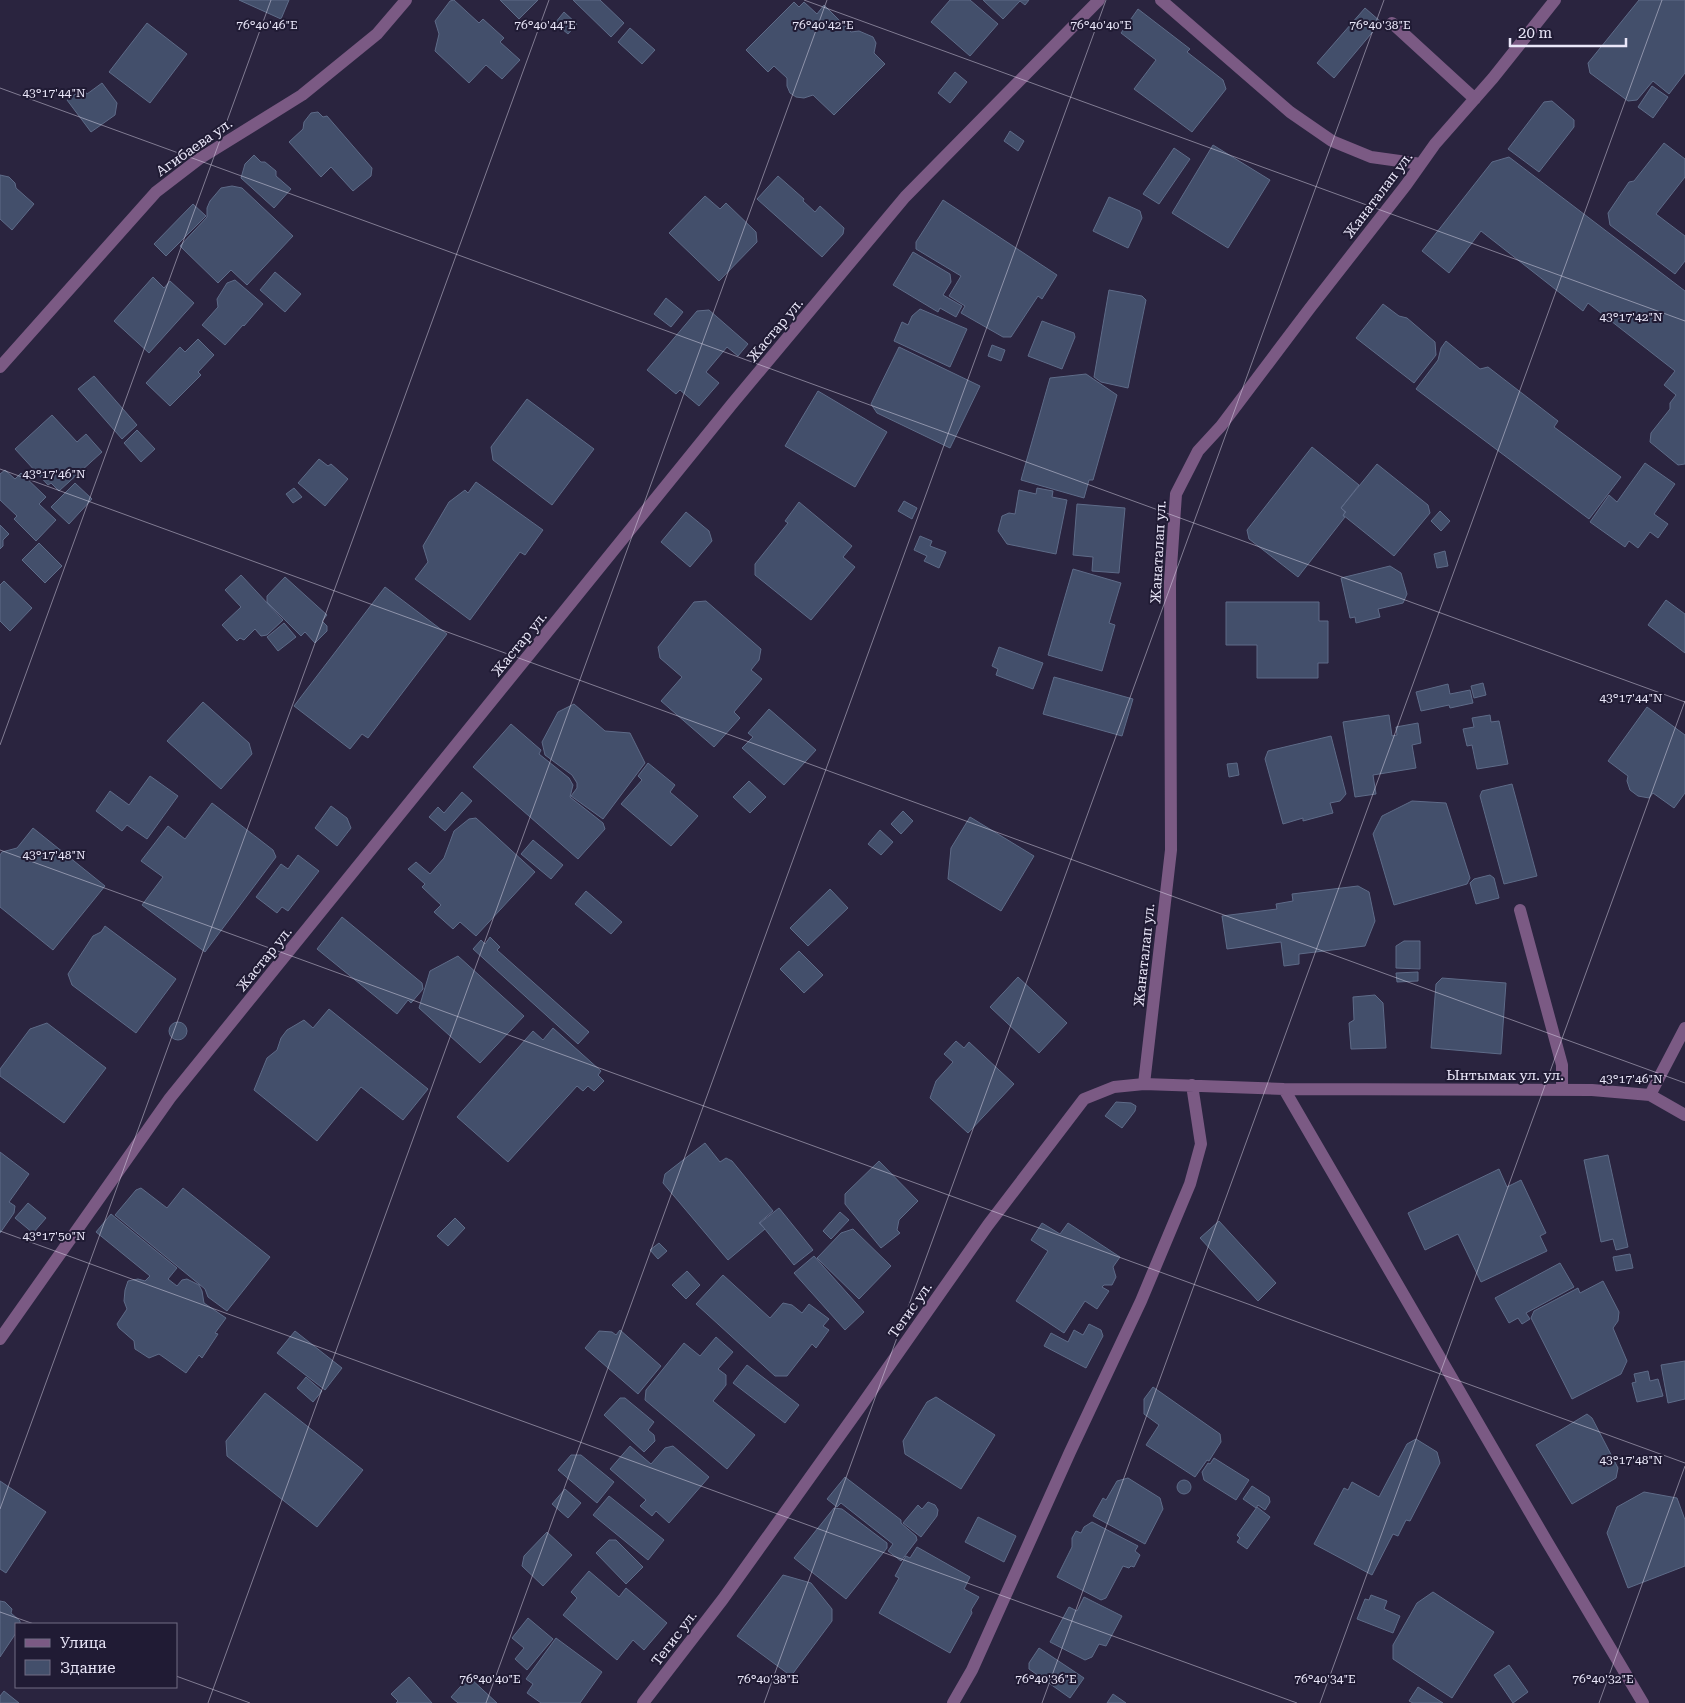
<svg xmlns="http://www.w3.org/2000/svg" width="1685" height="1703" font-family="'Roboto Serif',serif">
<rect width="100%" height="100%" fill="#2a243f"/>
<path fill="#434f6b" stroke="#5e6b88" d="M239 0H289L281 19Z
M454 0 479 23 483 19 504 38 500 42 520 60 502 79 486 65 469 83 435 51 439 34 435 21 450 1Z
M500 0H538L519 19Z
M573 0H600L624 23 611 37Z
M950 0H970L998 24 970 56 931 22Z
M983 0H1029L1025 5 1020 1 1003 19Z
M1639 0H1685V73L1669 94 1653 81 1637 100 1628 101 1590 73 1588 63Z
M794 2 799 7 804 2 817 14 824 5 851 32 859 31 873 37 876 43 874 53 885 64 834 115 813 95 804 98 796 97 790 93 787 86V78L774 66 768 72 746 50Z
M1365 8 1381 22 1334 78 1317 63Z
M1138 9 1190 49 1187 52 1223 80 1226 89 1192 132 1134 89 1156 60 1121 33Z
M564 12 577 24 568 34 555 23Z
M147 23 187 54 150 103 109 72Z
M630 28 655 50 642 64 618 42Z
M955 72 967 82 950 103 938 93Z
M102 83 117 103 115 115 91 132 67 100 83 89 87 94Z
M1652 86 1668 97 1653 118 1638 107Z
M1552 101 1574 120V127L1539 172 1508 149 1544 102Z
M318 112 323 117 327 116 372 168 371 176 353 191 331 167 321 177 289 142 303 129 304 122 311 113Z
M1010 131 1024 141 1018 151 1004 141Z
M1664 143 1685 159V177L1656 214 1685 236V261L1675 274 1610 225 1608 213 1629 182 1634 181Z
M1213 145 1270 180 1228 248 1172 213Z
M1174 148 1190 159 1159 204 1143 194Z
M254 155 261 162H265L276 171V176L291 189 274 208 241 178 245 164Z
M1509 157 1685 291V464L1678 465 1650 442 1651 433 1670 409V403L1676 395 1664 385 1675 371 1588 303 1583 311 1481 231 1449 273 1422 251 1492 162Z
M0 175 9 177 15 183 16 188 34 204 12 230 0 219Z
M778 176 804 199 803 201 815 212 820 206 844 228 843 234 822 257 757 199Z
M232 186 242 188 293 236 247 285 231 270 218 283 180 246 207 217V208L210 201 221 188Z
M705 196 720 209 726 203 756 232 757 242 719 281 669 233Z
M1109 197 1140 211 1142 218 1128 248 1093 231Z
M943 200 1057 275 1042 299 1038 296 1011 337H1003L961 313 965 306 949 296 961 276 916 249V242Z
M193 204 206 216 166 256 154 244Z
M913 252 950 274 951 282 943 295 962 306 956 317 940 308 938 312 893 285Z
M275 272 301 294 285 312 260 290Z
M153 277 164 288 170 281 194 303 149 353 114 321Z
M235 280 263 304 244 326 243 325 225 345 202 325 218 307 217 299 227 283Z
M1109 290 1142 296 1146 300 1128 388 1101 382 1094 377Z
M666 298 683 312 671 327 654 314Z
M1383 304 1399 316 1407 318 1435 342 1436 355 1414 383 1356 338Z
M920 309 967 329 950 367 894 341 902 322 908 325 912 316Z
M709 310 748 344 738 356 727 347 706 372 719 383 699 406 680 390 676 394 647 370 697 311Z
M1042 321 1074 333 1075 337 1062 369 1028 356Z
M198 339 214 355 198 372 201 375 170 406 146 383 180 347 185 352Z
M1446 341 1480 369 1488 367 1558 421 1554 427 1621 477 1589 519 1416 389 1438 360 1441 348Z
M992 345 1005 350 1001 361 988 356Z
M899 347 980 386 950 448 877 413 871 404Z
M1086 374 1117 395 1093 480H1089L1084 498 1021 480 1050 378Z
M94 376 137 425 122 439 78 389Z
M818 391 887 432 855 487 785 446Z
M527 399 594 449 552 505 493 460 491 447Z
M52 415 77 442 86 434 102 452 59 491 51 483 48 485 15 449Z
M137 430 155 449 141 462 124 443Z
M1312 447 1359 485 1341 508 1345 512 1343 516 1345 517 1298 577 1249 539 1247 530Z
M319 459 328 466 331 464 348 479 325 506 298 483Z
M1645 463 1675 484 1654 514 1668 524 1658 538 1650 532 1638 548 1629 541 1625 547 1590 522 1609 495 1617 502Z
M1377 464 1428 505 1430 513 1394 556 1343 515 1346 512 1341 508Z
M5 470 15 479 21 473 46 497 39 504 56 520 36 541 14 519 17 516 0 500V474Z
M476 482 543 530 525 555 520 552 470 620 415 579 428 562 423 546 449 502 465 490 468 493Z
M75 483 92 499 69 524 51 507Z
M294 488 302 497 293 503 286 494Z
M1037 488 1053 491 1052 497 1067 500 1056 554 1007 544 998 531 1002 516 1009 513 1015 514 1019 490 1036 494Z
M904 501 917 508 912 519 898 511Z
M799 502 852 546 843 557 855 567 811 620 755 575V564L788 523 785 521Z
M1077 504 1125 508 1119 573 1092 571 1093 557 1073 555Z
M1440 511 1450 521 1441 531 1431 521Z
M686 512 709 531 712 541 690 567 661 542Z
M0 525 9 534 3 540V546L0 549Z
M920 536 932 541 930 546 946 552 939 568 924 561 927 556 914 550Z
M39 543 62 566 45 583 22 560Z
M1445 551 1448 566 1437 568 1434 554Z
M1390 566 1401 573 1407 594 1403 603 1378 609 1380 617 1356 623 1355 617 1350 618 1341 578Z
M1073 569 1121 583 1109 623 1115 625 1102 671 1048 655Z
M241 575 283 620 267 635 261 636 255 629 244 640 240 638 237 641 222 625 241 607 225 590Z
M285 577 327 615 322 621 327 626V631L315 643 305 632 301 636 267 602V596Z
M4 581 32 608 10 631 0 621V585Z
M385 587 447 634 368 738 362 734 350 749 294 706Z
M1666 600 1685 614V653L1648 625Z
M706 601 761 649 759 660 751 670 762 679 734 712 740 718 714 747 661 701 682 677 660 658 658 647 694 602Z
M1226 602H1319V621H1328V663H1318V678H1257V645H1226Z
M284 623 296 637 278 651 267 637Z
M999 647 1043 663 1033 689 996 675 998 669 992 666Z
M1054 677 1133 699 1122 736 1043 714Z
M1483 683 1486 695 1474 698 1471 686Z
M1448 684 1450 694 1470 690 1473 703 1450 708 1449 705 1421 711 1416 692Z
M203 702 249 743 252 754 221 789 167 741Z
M574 704 605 731 630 733 645 763 603 819 571 796 577 788V783L572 775 545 755 542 742 558 712Z
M1647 707 1685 735V793L1674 808 1653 793 1649 798 1638 796 1630 790 1627 781 1628 776 1608 761Z
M769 709 816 750 784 785 742 748 753 737 748 733Z
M1389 715 1392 736 1397 735 1396 727 1418 723 1421 743 1412 745 1416 768 1373 775 1376 794 1355 797 1343 722Z
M1490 715 1491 722 1499 721 1508 764 1477 769 1472 745 1467 746 1463 729 1474 727 1472 718Z
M511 724 541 750 539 754 569 778 573 785 570 797 603 823 605 829 578 859 473 767Z
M1331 736 1346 794 1340 801 1330 803 1333 813 1303 821V818L1283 824 1265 759 1268 751Z
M648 763 675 785 670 792 698 816 671 846 621 804 642 780 638 776Z
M1237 763 1239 775 1229 777 1227 764Z
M150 776 178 796 147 839 127 825 122 831 96 811 110 791 129 805Z
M749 781 766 797 750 813 733 797Z
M1512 784 1537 876 1504 884 1480 796 1482 791Z
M462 792 472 801 445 831 429 817 438 807 444 813Z
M1412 801 1446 803 1470 878 1467 884 1394 905 1373 834 1382 816Z
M212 803 273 850 276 857 205 952 142 905 163 877 141 861 168 826 185 839Z
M331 806 347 818 351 828 337 846 315 828Z
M903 811 913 821 901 834 891 824Z
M970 817 1034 856 1001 911 948 879 951 848Z
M476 818 535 872 476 936 460 922 453 929 434 912 441 905 422 887 425 884 408 869 416 862 430 874 444 858 454 831 469 819Z
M33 828 105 886 53 950 0 907V855L2 852 17 848Z
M880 830 893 842 881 855 868 844Z
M533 840 563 865 551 879 521 854Z
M298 855 319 871 288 911 282 907 277 913 256 897 281 864 288 869Z
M1490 875 1494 878 1499 898 1476 904 1470 883 1474 879Z
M1358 886 1369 892 1375 921 1365 946 1299 954V964L1284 966 1281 942 1227 949 1222 916 1277 909 1276 904 1293 901 1292 894Z
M830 889 848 908 808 946 790 928Z
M586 891 622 922 611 934 575 904Z
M342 917 422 983 423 989 411 1003 408 1000 397 1014 317 949Z
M105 926 176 979 136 1033 72 985 68 974 93 936 101 932Z
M490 937 500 947 497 950 589 1032 578 1044 473 949 481 940 485 944Z
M1404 941H1420V969L1396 968V946Z
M799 951 823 975 804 993 780 969Z
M458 956 524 1016 480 1063 419 1008 430 971Z
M1418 972V981L1397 982 1396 973Z
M1018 977 1067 1023 1039 1053 990 1007Z
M1442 978 1506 983 1501 1054 1431 1048 1436 984Z
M1375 995 1383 1003 1386 1048 1351 1049 1349 1023 1354 1020 1353 997Z
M329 1009 428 1089 403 1120 361 1087 317 1141 254 1090 267 1058 277 1050 281 1038 287 1030 304 1020 313 1028Z
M169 1031a9 9 0 1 1 18 0a9 9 0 1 1-18 0Z
M47 1023 106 1068 64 1123 0 1076V1069L30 1029Z
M553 1028 601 1071 598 1075 604 1081 594 1091 588 1086 583 1091 577 1086 508 1162 457 1117 533 1031 543 1040Z
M956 1041 964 1048 969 1042 1014 1084 968 1133 930 1098 936 1081 953 1062 944 1054Z
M1116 1102 1131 1103 1136 1106 1135 1111 1122 1128 1105 1116Z
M705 1143 720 1162 726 1158 732 1161 773 1211 759 1223 765 1229 728 1260 663 1183 665 1174Z
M0 1152 29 1174 9 1202 15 1206 14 1213 0 1233Z
M1608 1155 1628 1247 1616 1250 1613 1239 1601 1242 1584 1160Z
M879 1161 918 1201 899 1220 897 1230 900 1233 881 1248 845 1204V1194Z
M1499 1169 1507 1187 1521 1180 1546 1233 1540 1236 1547 1251 1481 1282 1458 1234 1425 1250 1408 1213Z
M141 1188 167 1208 183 1188 270 1257 227 1311 208 1297 205 1289 115 1215 136 1190Z
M28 1203 46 1218 33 1233 15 1218Z
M779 1208 813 1250 794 1265 760 1223Z
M840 1212 849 1220 831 1239 823 1231Z
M111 1214 177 1268 168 1279 177 1286 182 1280 187 1279 199 1285 202 1291 204 1303 226 1318 215 1333 218 1334 202 1358 199 1355 186 1373 159 1354 149 1358 135 1349 134 1341 119 1328 117 1324 127 1309 124 1301 125 1290 128 1281 138 1279 145 1281 150 1276 96 1232Z
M455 1218 465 1228 448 1246 437 1236Z
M1219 1221 1276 1283 1258 1301 1200 1238Z
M1042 1223 1060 1234 1068 1223 1120 1257 1113 1267 1116 1277 1112 1285H1104L1102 1287 1109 1291 1097 1309 1085 1301 1064 1333 1016 1301 1048 1251 1031 1240Z
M853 1229 891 1266 859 1299 817 1258 841 1233Z
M659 1243 667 1251 658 1259 650 1250Z
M1630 1254 1633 1268 1616 1271 1613 1257Z
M814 1256 864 1312 845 1330 794 1273Z
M1560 1263 1574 1287 1526 1313 1530 1319 1522 1324 1518 1318 1509 1323 1495 1298Z
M687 1271 700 1285 686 1299 672 1285Z
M723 1275 770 1318 783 1303 792 1305 802 1313 809 1304 829 1319 823 1326 829 1330 816 1348 812 1344 787 1376H775L696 1304Z
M1603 1281 1619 1312 1618 1321 1613 1328 1627 1361 1621 1374 1572 1399 1531 1318 1534 1311 1578 1288 1580 1293Z
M1089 1324 1101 1330 1103 1336 1086 1368 1044 1346 1051 1333 1068 1342 1074 1330 1083 1335Z
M620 1330 661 1366 638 1394 585 1348 599 1331 612 1332 616 1335Z
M295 1331 342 1368 325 1390 277 1353Z
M716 1337 733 1352 718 1369 726 1375V1385L713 1401 755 1435 727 1469 645 1400 646 1390 684 1343 700 1356Z
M1685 1361V1399L1668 1403 1661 1365Z
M747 1365 799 1405 785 1423 733 1383Z
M1648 1371 1650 1381 1658 1379 1663 1396 1637 1402 1632 1383 1636 1382 1634 1374Z
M306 1377 322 1391 313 1402 297 1388Z
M1153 1387 1220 1434 1221 1442 1209 1461 1207 1460 1195 1477 1146 1445 1159 1425 1144 1414V1399Z
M265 1393 363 1470 317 1527 227 1456 226 1441Z
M936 1397 995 1435 961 1489 905 1454 903 1441 927 1402Z
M620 1398H625L654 1422 648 1430 654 1435 655 1441 644 1452 604 1415Z
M1587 1414 1592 1418 1618 1468 1616 1478 1572 1504 1536 1445Z
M1416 1439 1437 1452 1440 1463 1410 1521 1406 1520 1398 1536 1393 1534 1372 1575 1314 1544 1344 1488 1348 1490 1352 1482 1379 1497 1407 1444Z
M630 1446 651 1464 665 1448 673 1446 709 1477 669 1523 656 1511 652 1516 640 1506 646 1500 610 1469Z
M571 1455H581L614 1482 597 1503 558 1470Z
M1214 1458 1249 1480 1236 1500 1204 1480 1202 1472 1208 1463 1210 1464Z
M845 1477 901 1520V1523L916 1536 917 1540 901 1561 888 1551 893 1544 841 1503 837 1507 827 1499Z
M1128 1478 1160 1498 1163 1509 1145 1544 1093 1516 1103 1498 1106 1500 1117 1481Z
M1177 1487a7 7 0 1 1 14 0a7 7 0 1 1-14 0Z
M0 1481 46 1512 6 1573 0 1569Z
M1252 1486 1269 1497 1270 1502 1265 1510 1258 1505 1256 1508 1243 1499Z
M565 1489 581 1503 568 1518 552 1504Z
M1644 1492 1677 1498 1685 1520V1566L1628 1588 1607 1533 1617 1507Z
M609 1496 664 1540 648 1560 593 1515Z
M928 1502 935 1505 938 1510 937 1516 921 1537 903 1523 918 1505 922 1509Z
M1257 1507 1270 1517 1247 1549 1237 1542 1240 1538 1237 1535Z
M834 1508 842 1509 887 1543V1548L846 1599 794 1558Z
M978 1517 1016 1536 1004 1562 965 1542Z
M1092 1522 1138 1546 1135 1551 1140 1555 1134 1567 1131 1566 1129 1568 1123 1566 1106 1598 1101 1600 1057 1577 1072 1547V1538L1076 1531 1081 1533 1084 1527Z
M547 1532 572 1555 543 1586 522 1566 524 1556Z
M609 1540H616L643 1567 626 1584 596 1553Z
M917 1547 970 1577 964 1589 979 1597 971 1610 972 1613 950 1653 879 1613 899 1578 895 1576 906 1556 910 1558Z
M589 1571 619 1597 626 1588 667 1623 644 1650 633 1640 617 1660 563 1615 577 1598 571 1592Z
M783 1575 811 1583 832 1609V1621L791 1676 737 1636Z
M1433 1592 1494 1632 1452 1698 1393 1659V1645L1417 1603Z
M1371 1595 1387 1601 1384 1609 1400 1616 1393 1633 1357 1619 1365 1599 1369 1600Z
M1084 1597 1122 1616 1106 1646 1099 1644 1092 1657 1085 1660 1050 1642 1069 1607 1077 1611Z
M0 1601 5 1602 12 1609 11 1613 20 1621V1624H16V1633L0 1657Z
M528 1618 553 1639 527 1670 515 1659 524 1648 512 1638Z
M556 1638 602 1672 580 1703H541L527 1693 533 1684 526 1679Z
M1039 1648 1084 1678 1070 1698 1029 1669V1663Z
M1509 1665 1528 1692 1513 1703 1494 1675Z
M409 1677 432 1703H396L398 1701 391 1694Z
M469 1677 497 1703H458L451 1697Z
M1418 1687 1443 1703H1413L1409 1701Z
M4 1691 19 1703H0V1696Z
M1113 1694 1126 1703H1107Z"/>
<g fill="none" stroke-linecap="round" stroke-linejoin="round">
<path stroke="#7b5a84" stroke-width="12" d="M1161 0 1290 112 1332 141 1371 157 1421 164
M1392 23 1475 99
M0 367 156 192 199 159 302 95 377 34 406 0
M1520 910 1562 1065V1090
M1144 1084 1171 850 1170 582 1176 494 1198 451 1221 426 1310 308 1406 185 1435 144 1493 78 1555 0
M1284 1089 1546 1540 1643 1703
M1650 1095 1685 1028
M0 1339 170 1098 732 404 905 197 1099 0
M643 1703 723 1599 861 1406 988 1225 1084 1099 1114 1087 1144 1084 1284 1089 1592 1090 1650 1095 1685 1115
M953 1703 972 1670 1070 1452 1141 1301 1190 1184 1201 1144 1192 1085"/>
</g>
<path fill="none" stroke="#eae7f9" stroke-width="1" stroke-opacity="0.45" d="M804 0 1685 321M0 88 1685 702M0 469 1685 1083M0 745 271 0M0 850 1685 1463M0 1231 1297 1703M0 1509 549 0M0 1612 34 1624M176 1676 250 1703M208 1703 827 0M486 1703 1106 0M764 1703 1384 0M1042 1703 1662 0M1320 1703 1685 701M1599 1703 1685 1466"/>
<g text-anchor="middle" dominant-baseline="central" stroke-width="4" stroke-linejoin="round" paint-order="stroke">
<g font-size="14" fill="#eae7f9" stroke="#201b34">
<text transform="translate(194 147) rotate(-35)">Агибаева ул.</text>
<text transform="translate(1378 195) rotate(-53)">Жанаталап ул.</text>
<text transform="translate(775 330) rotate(-50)">Жастар ул.</text>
<text transform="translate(1158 552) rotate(-87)">Жанаталап ул.</text>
<text transform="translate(519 644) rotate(-51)">Жастар ул.</text>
<text transform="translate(1144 955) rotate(-84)">Жанаталап ул.</text>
<text transform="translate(264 959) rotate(-51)">Жастар ул.</text>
<text x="1505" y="1075">Ынтымак ул. ул.</text>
<text transform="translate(910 1310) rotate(-55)">Тегис ул.</text>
<text transform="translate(674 1638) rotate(-53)">Тегис ул.</text>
</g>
</g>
<g font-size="12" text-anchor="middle" fill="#eae7f9" stroke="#201b34" stroke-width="4" stroke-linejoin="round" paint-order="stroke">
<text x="267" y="29">76°40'46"E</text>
<text x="545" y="29">76°40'44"E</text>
<text x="823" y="29">76°40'42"E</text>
<text x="1101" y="29">76°40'40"E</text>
<text x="1380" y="29">76°40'38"E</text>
<text x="54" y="97">43°17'44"N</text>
<text x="1631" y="321">43°17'42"N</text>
<text x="54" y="478">43°17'46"N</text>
<text x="1631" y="702">43°17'44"N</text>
<text x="54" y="859">43°17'48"N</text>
<text x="1631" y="1083">43°17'46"N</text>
<text x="54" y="1240">43°17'50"N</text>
<text x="1631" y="1464">43°17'48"N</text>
<text x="490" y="1683">76°40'40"E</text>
<text x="768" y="1683">76°40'38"E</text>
<text x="1046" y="1683">76°40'36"E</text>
<text x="1325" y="1683">76°40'34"E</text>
<text x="1603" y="1683">76°40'32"E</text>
</g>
<rect x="15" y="1623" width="162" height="65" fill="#201b34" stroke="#716d83"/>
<rect x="25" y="1639" width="25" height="8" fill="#7b5a84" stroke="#716d83"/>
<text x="60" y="1648" font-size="15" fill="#eae7f9">Улица</text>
<rect x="25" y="1660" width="25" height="15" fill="#434f6b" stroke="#716d83"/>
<text x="60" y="1673" font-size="15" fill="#eae7f9">Здание</text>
<path d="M1510 38v8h116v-8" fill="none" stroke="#eae7f9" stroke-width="2.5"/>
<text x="1518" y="38" font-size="15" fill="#eae7f9" stroke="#201b34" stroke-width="4" paint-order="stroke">20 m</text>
</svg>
